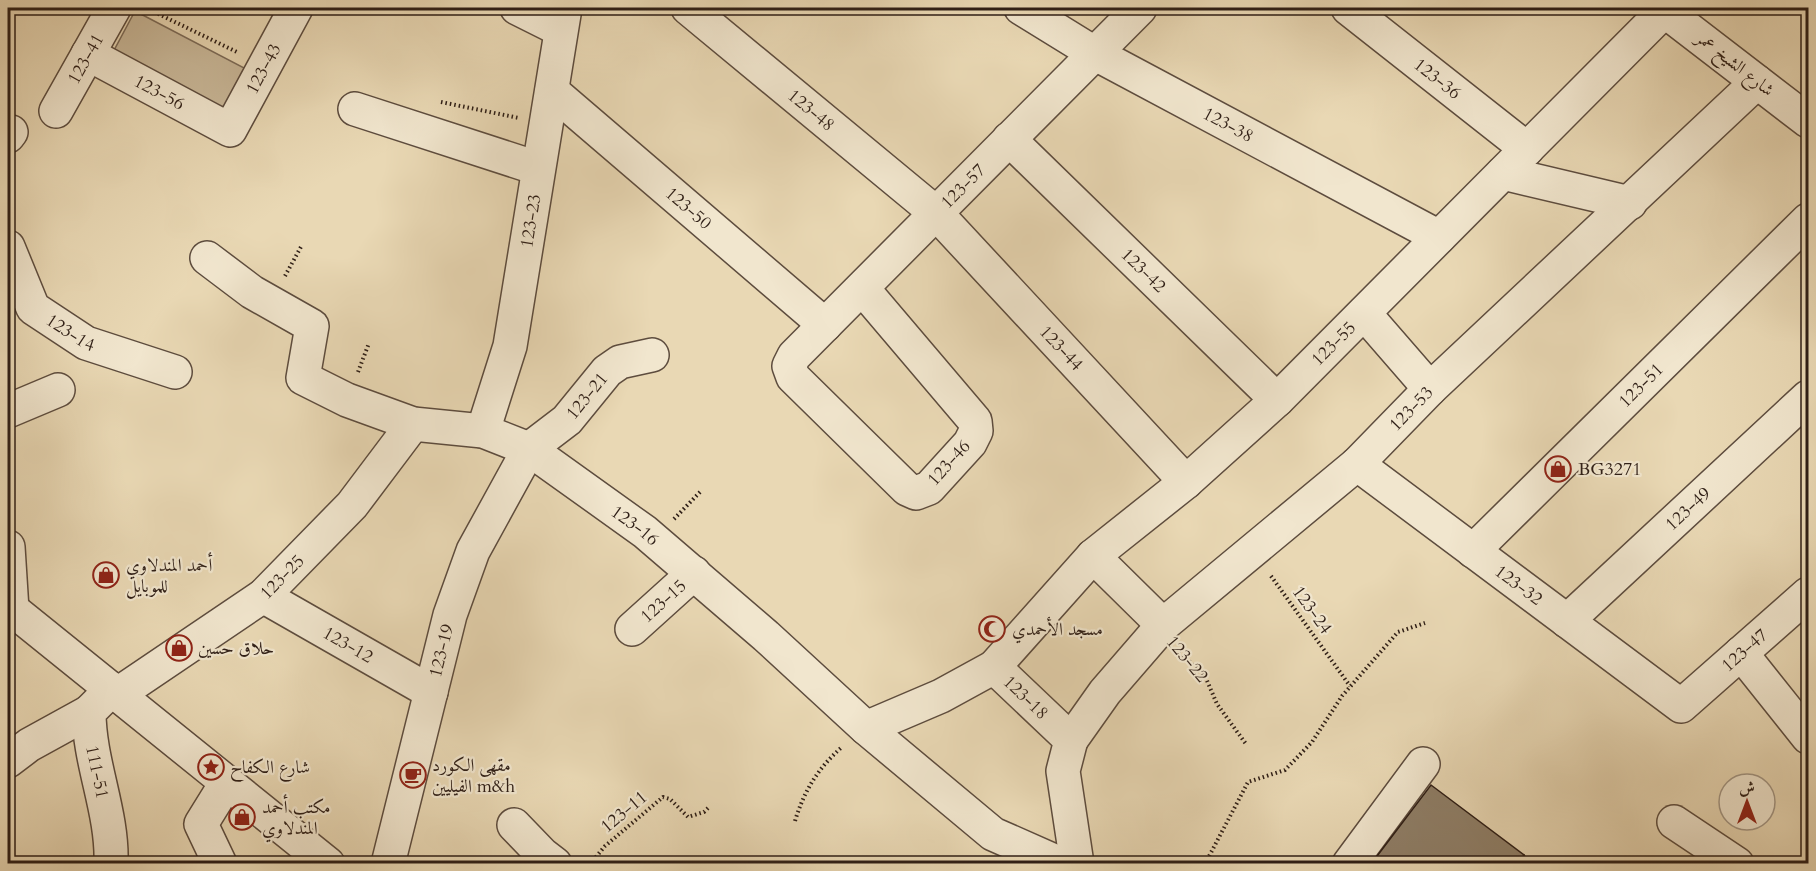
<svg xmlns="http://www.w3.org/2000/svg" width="1816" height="871" font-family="Cardo,Amiri,serif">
<rect width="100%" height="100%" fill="#e9d8b4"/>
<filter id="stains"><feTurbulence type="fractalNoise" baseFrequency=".00333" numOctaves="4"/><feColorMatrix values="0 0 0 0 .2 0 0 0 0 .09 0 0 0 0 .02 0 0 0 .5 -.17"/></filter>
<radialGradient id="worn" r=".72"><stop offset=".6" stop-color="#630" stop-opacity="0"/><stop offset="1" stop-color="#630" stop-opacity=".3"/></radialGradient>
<path fill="#c9b899" stroke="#7c6b58" stroke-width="1.5" d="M135 11 248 70 224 115 111 56Z"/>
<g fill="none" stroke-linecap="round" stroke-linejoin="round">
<g stroke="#5d4c3e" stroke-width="36">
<g id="minor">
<path d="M517 8 559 29"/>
<path id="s1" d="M688 8 936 213 1186 482"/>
<path id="s2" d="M1021 8 1094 53 1439 237"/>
<path id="s3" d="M1348 8 1527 149"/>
<path d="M1661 8 1808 121"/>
<path id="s4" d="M88 54 230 130 296 8"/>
<path id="s5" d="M552 91 825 325"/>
<path d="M355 109 537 168"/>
<path id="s6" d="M56 111 114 8"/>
<path d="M8 136 11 132"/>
<path id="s7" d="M1009 139 1277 400"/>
<path d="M1503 173 1630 203"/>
<path id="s8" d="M8 247 33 308 86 343 175 372"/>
<path id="s9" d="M207 258 252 292 312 326 303 378 347 400 413 424 483 431 529 449 645 532 766 636 866 728 993 834 1061 864"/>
<path id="s10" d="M862 288 975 421 976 431 970 443 929 488 916 493 907 489 793 377 789 366 794 356 1140 8"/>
<path d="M1364 313 1430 389"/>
<path d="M8 411 58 390"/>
<path id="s11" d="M483 431 510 346 565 8"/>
<path id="s12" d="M1357 464 1681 706 1808 594"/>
<path d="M8 547 12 610"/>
<path id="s13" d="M1473 551 1808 220"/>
<path d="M1093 556 1163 625"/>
<path id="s14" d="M263 596 431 692"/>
<path d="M8 606 328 864"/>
<path id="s15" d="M1567 621 1808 397"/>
<path id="s16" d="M632 629 694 573"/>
<path d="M1741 653 1808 737"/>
<path id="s17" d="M994 667 1093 556 1186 482 1277 400 1667 8"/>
<path id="s18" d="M118 694 263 596 352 505 413 424"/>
<path id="s19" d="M866 728 941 696 994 667 1071 740 1063 771 1077 864"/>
<path id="s20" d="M1071 740 1105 692 1163 625 1357 464 1430 389 1757 82"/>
<path d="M8 761 29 745 89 712"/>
<path d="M1674 822 1737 864"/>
<path d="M514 825 542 854 555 864"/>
<path d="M111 864C113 812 89 763 89 712L112 689"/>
<path d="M220 864 201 824 227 782"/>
<path id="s21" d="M388 864 450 615 473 551 529 449 567 420 607 371 620 362 652 355"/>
<path d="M1349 864 1423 764"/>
</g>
</g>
<path stroke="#2e1e16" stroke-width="4" stroke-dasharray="1.5 3" stroke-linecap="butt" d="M146 8 237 52
M441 102 519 118
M285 276 302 245
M358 372 369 343
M674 519 701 491
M1271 576 1350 686
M1179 652 1205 676 1217 704 1246 744
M795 821C804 791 818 768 842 747
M590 864 605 846 663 797 670 799 688 817 704 812 709 807
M1205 864 1248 782 1285 770 1312 742 1342 696 1398 632 1425 623"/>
<use href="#minor" stroke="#f1e6ce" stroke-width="33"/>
</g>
<path fill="#645949" stroke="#2e1e16" stroke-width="1.5" d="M1524 855 1531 864H1518Z"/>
<path fill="#8f7f68" stroke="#2e1e16" stroke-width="1.5" d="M1431 785 1524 855 1518 864H1371Z"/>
<defs>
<g id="shop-ring" transform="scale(1.35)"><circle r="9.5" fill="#f1e6ce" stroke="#8f2418" stroke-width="1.5"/><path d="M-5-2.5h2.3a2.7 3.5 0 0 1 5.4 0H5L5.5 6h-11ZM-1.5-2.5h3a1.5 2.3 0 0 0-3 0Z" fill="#8f2418"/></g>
<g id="mosque-ring" transform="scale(1.35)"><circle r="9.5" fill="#f1e6ce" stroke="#8f2418" stroke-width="1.5"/><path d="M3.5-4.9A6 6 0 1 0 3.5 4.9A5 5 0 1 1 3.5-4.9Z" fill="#8f2418"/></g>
<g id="sight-ring" transform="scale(1.35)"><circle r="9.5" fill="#f1e6ce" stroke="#8f2418" stroke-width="1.5"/><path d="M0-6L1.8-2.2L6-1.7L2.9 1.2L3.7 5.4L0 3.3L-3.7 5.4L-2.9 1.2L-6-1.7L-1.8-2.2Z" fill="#8f2418"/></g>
<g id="cafe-ring" transform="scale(1.35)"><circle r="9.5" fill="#f1e6ce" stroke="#8f2418" stroke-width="1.5"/><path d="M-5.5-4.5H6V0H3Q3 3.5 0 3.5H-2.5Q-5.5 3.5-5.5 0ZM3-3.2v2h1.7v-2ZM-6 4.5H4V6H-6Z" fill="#8f2418"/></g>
</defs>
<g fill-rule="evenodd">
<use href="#shop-ring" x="1558" y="469"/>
<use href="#shop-ring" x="106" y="575"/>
<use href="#mosque-ring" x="992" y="629"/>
<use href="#shop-ring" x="179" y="648"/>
<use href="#sight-ring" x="211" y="767"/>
<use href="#cafe-ring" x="413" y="775"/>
<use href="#shop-ring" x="242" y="817"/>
</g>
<g text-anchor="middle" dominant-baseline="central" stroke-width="4.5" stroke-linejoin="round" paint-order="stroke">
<g font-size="18" fill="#2e1e16" stroke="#f1e6ce">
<text stroke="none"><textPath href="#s6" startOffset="60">123-41</textPath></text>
<text transform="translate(1735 64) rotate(38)">شارع الشيخ عمر</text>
<text stroke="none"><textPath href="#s4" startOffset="231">123-43</textPath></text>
<text stroke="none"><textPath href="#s3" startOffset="114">123-36</textPath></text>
<text stroke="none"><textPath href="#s4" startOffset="81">123-56</textPath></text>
<text stroke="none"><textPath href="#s1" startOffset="160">123-48</textPath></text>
<text stroke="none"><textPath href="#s2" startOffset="238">123-38</textPath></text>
<text stroke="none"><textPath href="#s10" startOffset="705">123-57</textPath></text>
<text stroke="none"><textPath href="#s5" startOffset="180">123-50</textPath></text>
<text stroke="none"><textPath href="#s11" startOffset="216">123-23</textPath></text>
<text stroke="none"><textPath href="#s7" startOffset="188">123-42</textPath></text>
<text stroke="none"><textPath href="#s8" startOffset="111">123-14</textPath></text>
<text stroke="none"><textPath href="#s17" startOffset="470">123-55</textPath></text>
<text stroke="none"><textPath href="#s1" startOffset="506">123-44</textPath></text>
<text stroke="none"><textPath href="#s13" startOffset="236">123-51</textPath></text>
<text stroke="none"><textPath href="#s21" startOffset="520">123-21</textPath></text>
<text stroke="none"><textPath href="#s20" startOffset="477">123-53</textPath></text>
<text transform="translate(949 463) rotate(-48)">123-46</text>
<text stroke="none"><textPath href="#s15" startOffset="165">123-49</textPath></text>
<text stroke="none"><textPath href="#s9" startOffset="548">123-16</textPath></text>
<text stroke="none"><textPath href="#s18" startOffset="202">123-25</textPath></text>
<text stroke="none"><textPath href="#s12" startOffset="202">123-32</textPath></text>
<text stroke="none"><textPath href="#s16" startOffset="42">123-15</textPath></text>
<text transform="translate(1312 610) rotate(54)">123-24</text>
<text stroke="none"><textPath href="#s14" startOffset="98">123-12</textPath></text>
<text stroke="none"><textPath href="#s21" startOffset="220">123-19</textPath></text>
<text stroke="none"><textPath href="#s12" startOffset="489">123-47</textPath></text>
<text transform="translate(1187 659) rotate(50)">123-22</text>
<text stroke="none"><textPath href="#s19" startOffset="186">123-18</textPath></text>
<text transform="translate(97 772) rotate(78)">111-51</text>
<text transform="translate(624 812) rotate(-40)">123-11</text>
</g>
<g font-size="18" fill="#2e1e16" stroke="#f1e6ce" text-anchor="start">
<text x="1578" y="469">BG3271</text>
<text x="126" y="565">أحمد المندلاوي<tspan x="126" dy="21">للموبايل</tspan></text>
<text x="1012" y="629">مسجد الأحمدي</text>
<text x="198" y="648">حلاق حسين</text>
<text x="432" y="765">مقهى الكورد<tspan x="432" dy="21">الفيليين m&amp;h</tspan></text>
<text x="230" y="767">شارع الكفاح</text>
<text x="262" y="807">مكتب أحمد<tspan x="262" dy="21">المندلاوي</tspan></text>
</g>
</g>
<rect width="1816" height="871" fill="none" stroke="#e9d8b4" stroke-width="30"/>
<rect x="9" y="9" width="1798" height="853" fill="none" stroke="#2e1e16" stroke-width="3"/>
<rect x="15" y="15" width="1786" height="841" fill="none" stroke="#2e1e16" stroke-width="1.5"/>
<g transform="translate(1747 802)"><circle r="28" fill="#f1e6ce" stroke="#a39684" stroke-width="1.5"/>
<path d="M0-4.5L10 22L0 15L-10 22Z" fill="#8f2418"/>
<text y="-9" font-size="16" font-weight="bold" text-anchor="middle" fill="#2e1e16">ش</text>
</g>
<rect width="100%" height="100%" filter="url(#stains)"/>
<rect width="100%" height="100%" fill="url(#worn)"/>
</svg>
